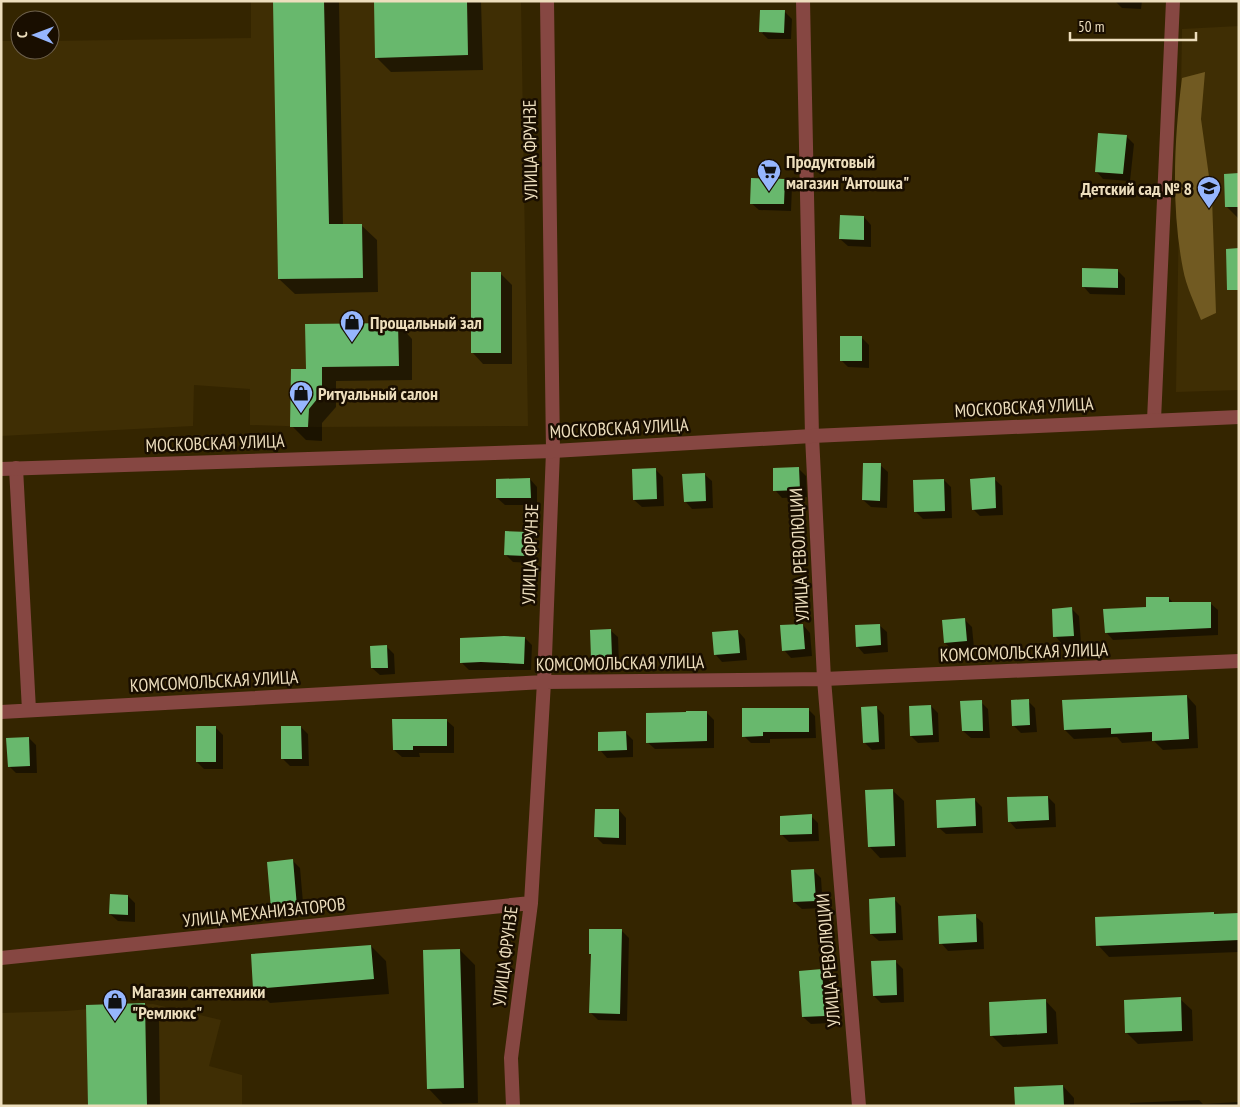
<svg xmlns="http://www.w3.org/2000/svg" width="1240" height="1107" font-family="'PT Sans Narrow',sans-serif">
<rect width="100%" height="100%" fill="#342500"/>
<path fill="#3f2e04" d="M251 1H521L528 426 317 427 250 425V389L194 385 193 426 1 436V41H20V50H50V41L251 38Z
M1239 26V390L1176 392 1182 29Z
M153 1004 221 1020 209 1066 242 1075V1106H1V1013L65 1011Z"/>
<path fill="#715a22" d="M1205 72 1201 119 1212 198 1216 313 1201 320C1195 304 1186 286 1183 269 1171 208 1174 140 1182 78Z"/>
<path fill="#0007" d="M274 1H339L343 225H361L377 240 378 292 295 294 279 279Z
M375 1H481L483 70 391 72 376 57Z
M1115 1H1142L1141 9 1122 8Z
M785 12 792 19 791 39H768L761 32Z
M1126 136 1134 144 1130 181 1103 179 1096 171Z
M1239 175V219L1226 206Z
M785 180 792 187 791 211 759 210 751 203Z
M864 217 871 225V247L848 246 840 239Z
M1117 270 1125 278V295L1090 294 1083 286Z
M500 273 512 285V364H483L472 352Z
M398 324 412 339V380L336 381V407L322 423V441L306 440 292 426 307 370Z
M861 337 869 345V368L848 367 841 360Z
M880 465 888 472 887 508 871 507 863 500Z
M798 468 806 476 807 497 782 498 775 490Z
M656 470 663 477 664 506 642 507 634 500Z
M704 474 712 481 713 508 692 509 685 501Z
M530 479 537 487V505H505L497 498Z
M994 479 1002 486 1003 515 980 516 973 509Z
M944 480 951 487 952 518 923 519 915 511Z
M527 534 535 541 533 563 513 562 505 554Z
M1169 598 1174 604 1210 603 1218 610V635L1113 640 1106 632 1148 608Z
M1072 609 1079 616 1081 643 1062 644 1055 636Z
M965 620 972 627 974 648 953 650 945 643Z
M803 625 810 633 812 656 791 658 784 650Z
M879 625 887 632 888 652 864 654 857 646Z
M610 630 618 637 619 664 600 665 592 657Z
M738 631 745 639 747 660 722 662 715 654Z
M525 638 532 645 531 670H469L462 663 461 639Z
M386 646 394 654 395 674 380 675 372 668Z
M1187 696 1196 706 1198 748 1163 750 1154 741 1122 743 1117 737 1074 739 1065 730Z
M1028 701 1035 708 1037 732 1021 733 1014 726Z
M981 702 988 709 990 738H971L963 731Z
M931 706 938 713 939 742 918 743 911 736Z
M877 708 884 715 885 749 872 750 864 742Z
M808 709 815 716 816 738 770 739V743H751L744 736Z
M706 712 714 720V748L655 749 647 742Z
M446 720 454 727V753H419L420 757H402L394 750Z
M301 727 308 734 309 766H290L283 759Z
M216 728 223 735V769H204L197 762Z
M626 733 633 740V757L607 758 600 750Z
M29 738 36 745 37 773H16L9 766Z
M892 790 904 801 906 857 880 858 869 846Z
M1048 797 1055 804 1056 827 1016 829 1009 821Z
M975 800 982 807 983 833 946 834 938 827Z
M619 810 626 818V845L603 844 596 837Z
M811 816 818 823 819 841 789 842 781 834Z
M292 860 300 868 304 914 280 916 273 909 268 863Z
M813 870 821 878 823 908 802 909 794 902Z
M128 896 135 903V922L118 921 110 914Z
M894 899 901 906 903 940 879 941 871 934Z
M1239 913V952L1109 957 1098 945Z
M975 916 983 923 984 949 948 951 941 943Z
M621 930 629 938 627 1021 598 1020 590 1012 593 956 590 954Z
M371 946 386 961 389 994 270 1003 255 988Z
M460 950 475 965 478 1103 443 1104 428 1088Z
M895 961 903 969 904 1002 881 1003 874 996Z
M821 971 829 978 832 1023 811 1024 803 1017Z
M1180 999 1192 1010 1193 1041 1138 1044 1126 1032Z
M1045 1000 1056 1012 1058 1044 1003 1047 991 1035Z
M144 1004 159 1018 160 1106H89Z
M1063 1086 1074 1098V1106H1016Z
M1199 1100 1203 1104 1239 1102V1106H1130V1103Z"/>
<path fill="#68b86d" d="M273 1H324L329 224H362L363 278 278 279Z
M374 1H467L468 55 375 58Z
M760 10H785L784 33 759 32Z
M1098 133 1127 135 1123 174 1095 172Z
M1239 173V207H1225L1224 174Z
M751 178 785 179 784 204H750Z
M840 215 864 216V240L839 239Z
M1239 248V290H1227L1226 249Z
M1082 268 1118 269V288L1082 287Z
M471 272H501V353H471Z
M398 323 399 366 322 367V393L309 409 308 427H290L291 369H306L305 324Z
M840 336H862V361H840Z
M863 463H881L880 501 862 500Z
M799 467 800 490 773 491V468Z
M656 468 657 499 633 500 632 469Z
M705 473 706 501 684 502 682 474Z
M995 477 996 508 972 510 970 479Z
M530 478 531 498H496V479Z
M944 479 945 511 914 512 913 480Z
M505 531 528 532 526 556 504 555Z
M1146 597H1169V602H1211V628L1105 633 1103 609 1146 607Z
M1072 607 1074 636 1053 637 1052 609Z
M965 618 967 641 944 643 942 620Z
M803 624 805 649 782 651 780 625Z
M880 624 881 645 856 647 855 625Z
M611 629 612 657 591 658 590 630Z
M738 630 740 653 714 655 712 632Z
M504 636 525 637 524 664 481 662 460 663V638Z
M387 645 388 668H371L370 646Z
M1187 695 1189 739 1152 741V732L1111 734V728L1064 730 1062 700Z
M1029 699 1030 725 1012 726 1011 700Z
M982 700 983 731H962L960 701Z
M931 705 933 735 910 736 909 706Z
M877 706 879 742 863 743 861 707Z
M742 708H809V732H763V736L742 737Z
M686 711H707V741L646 743V713L686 712Z
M392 719H447V746H413V750H393Z
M196 726H216V762H196Z
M281 726H301L302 759H281Z
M626 731 627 750 598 751V732Z
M29 737 30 766 8 767 6 738Z
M893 789 895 846 868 847 865 790Z
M1048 796 1049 820 1008 822 1007 797Z
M975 798 976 826 937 828 936 800Z
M595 809H619V838L594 837Z
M812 814V834L780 835V816Z
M293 859 297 907 271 909 267 862Z
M814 869 816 901 793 902 791 870Z
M110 894 128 895V915L109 914Z
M895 897 896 933 870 934 869 899Z
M1214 912V914L1239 913V940L1096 946 1095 917Z
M976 914 977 942 939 944 938 916Z
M589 929H622L620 1014 589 1013 591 954H589Z
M371 945 374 979 253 989 251 954Z
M460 949 464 1088 427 1089 423 950Z
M896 960 897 995 873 996 871 961Z
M822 969 825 1016 802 1017 799 971Z
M1181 997 1182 1031 1125 1033 1124 1000Z
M1046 999 1047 1033 990 1036 989 1002Z
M145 1003 147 1106H88L86 1005Z
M1063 1085 1064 1106H1015L1014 1087Z"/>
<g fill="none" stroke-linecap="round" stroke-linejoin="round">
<path stroke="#864742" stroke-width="14" d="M803 1 812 436 824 679 859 1106
M1154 420 1173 1
M16 468 29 710
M1 712 544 682 824 679 1239 661
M1 958 531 903
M513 1106 511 1058 531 903 544 682 553 451 547 1"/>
<path stroke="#864742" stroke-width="14" d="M1 469 553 451 812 436 1239 417"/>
</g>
<defs>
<g id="supermarket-pin" transform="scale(1.25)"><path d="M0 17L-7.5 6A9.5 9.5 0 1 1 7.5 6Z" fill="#96b6fd" stroke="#190e00"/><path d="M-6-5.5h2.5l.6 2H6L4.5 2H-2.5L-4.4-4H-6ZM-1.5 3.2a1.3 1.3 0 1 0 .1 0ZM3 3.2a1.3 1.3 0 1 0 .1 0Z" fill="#111"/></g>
<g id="school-pin" transform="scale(1.25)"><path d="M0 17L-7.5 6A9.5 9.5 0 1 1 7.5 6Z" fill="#96b6fd" stroke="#190e00"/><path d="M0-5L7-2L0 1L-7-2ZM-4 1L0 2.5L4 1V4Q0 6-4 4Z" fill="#111"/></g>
<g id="shop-pin" transform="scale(1.25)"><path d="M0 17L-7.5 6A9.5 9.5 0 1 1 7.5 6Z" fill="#96b6fd" stroke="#190e00"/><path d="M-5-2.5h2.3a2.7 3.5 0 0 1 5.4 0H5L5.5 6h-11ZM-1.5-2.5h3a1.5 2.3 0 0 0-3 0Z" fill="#111"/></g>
</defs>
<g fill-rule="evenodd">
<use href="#supermarket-pin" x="769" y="171"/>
<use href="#school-pin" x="1209" y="188"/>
<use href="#shop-pin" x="352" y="322"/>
<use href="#shop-pin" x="301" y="393"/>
<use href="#shop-pin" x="115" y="1001"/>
</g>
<g text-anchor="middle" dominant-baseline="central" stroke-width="5" stroke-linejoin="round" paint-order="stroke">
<g font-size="18" fill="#eddebd" stroke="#190e00">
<text transform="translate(530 150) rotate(-91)">УЛИЦА ФРУНЗЕ</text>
<text transform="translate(1024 407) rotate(-3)">МОСКОВСКАЯ УЛИЦА</text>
<text transform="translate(619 428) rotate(-3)">МОСКОВСКАЯ УЛИЦА</text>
<text transform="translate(215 443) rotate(-2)">МОСКОВСКАЯ УЛИЦА</text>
<text transform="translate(530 554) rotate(-88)">УЛИЦА ФРУНЗЕ</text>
<text transform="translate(799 555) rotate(-93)">УЛИЦА РЕВОЛЮЦИИ</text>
<text transform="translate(1024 652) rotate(-2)">КОМСОМОЛЬСКАЯ УЛИЦА</text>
<text transform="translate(620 663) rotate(-1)">КОМСОМОЛЬСКАЯ УЛИЦА</text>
<text transform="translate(214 681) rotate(-3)">КОМСОМОЛЬСКАЯ УЛИЦА</text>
<text transform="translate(264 912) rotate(-6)">УЛИЦА МЕХАНИЗАТОРОВ</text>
<text transform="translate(505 956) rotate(-83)">УЛИЦА ФРУНЗЕ</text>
<text transform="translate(828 960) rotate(-95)">УЛИЦА РЕВОЛЮЦИИ</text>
</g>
<g font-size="18" font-weight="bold" fill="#eddebd" stroke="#190e00" text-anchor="start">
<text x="786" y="161">Продуктовый<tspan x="786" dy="21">магазин "Антошка"</tspan></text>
<text x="1192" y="188" text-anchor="end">Детский сад № 8</text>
<text x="370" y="322">Прощальный зал</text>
<text x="318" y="393">Ритуальный салон</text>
<text x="132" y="991">Магазин сантехники<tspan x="132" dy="21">"Ремлюкс"</tspan></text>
</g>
</g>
<rect width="1240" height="1107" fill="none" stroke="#eddebd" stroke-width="5"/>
<g transform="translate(35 35) rotate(271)"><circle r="24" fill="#190e00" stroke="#6e614c"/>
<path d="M0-4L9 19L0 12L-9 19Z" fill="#96b6fd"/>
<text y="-8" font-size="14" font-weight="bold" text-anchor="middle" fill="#eddebd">С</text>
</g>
<path d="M1070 32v8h126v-8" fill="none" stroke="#eddebd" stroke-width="2.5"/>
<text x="1078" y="32" font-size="15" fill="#eddebd" stroke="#190e00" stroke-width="4" paint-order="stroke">50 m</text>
</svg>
